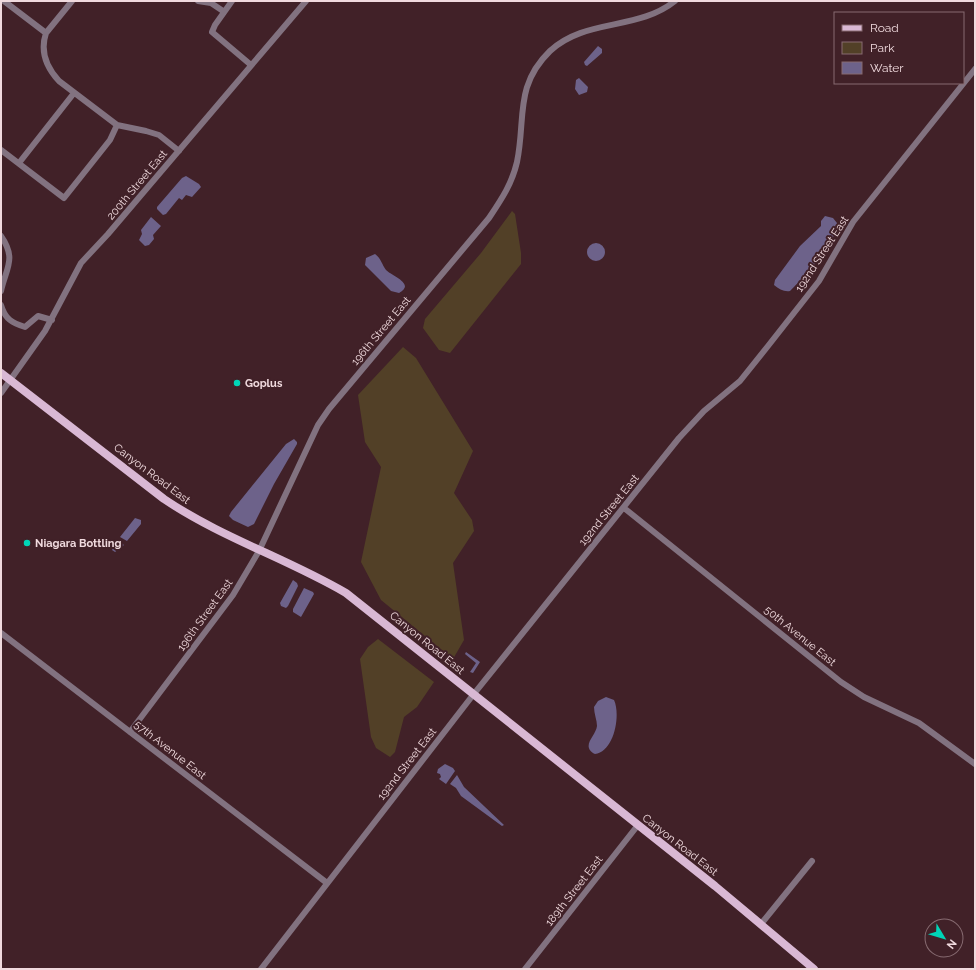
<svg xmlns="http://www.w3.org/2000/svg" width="976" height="970" font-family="Raleway,sans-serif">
<rect width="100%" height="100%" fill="#412128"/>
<path fill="#524027" d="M512 211 515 214 521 253V264L450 353 439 350 423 328 425 319 481 253Z
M403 347 416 358 473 451 454 493 472 520 474 531 453 563 464 640 453 659 381 600 361 562 381 467 365 442 358 395Z
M378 639 434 682 417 707 404 717 395 752 390 757 376 748 371 737 360 659 368 647Z"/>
<path fill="#6d628a" d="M598 46 602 49V53L587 66 585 65 584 62Z
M579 78 588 87 587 92 579 95 575 89 576 80Z
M186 176 199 184 201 187 192 197 186 195 182 200 179 198 166 214 163 215 157 209V207L182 178Z
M825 216 833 218 837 223C836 245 805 276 790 291 784 292 779 289 774 285L775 280 800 246 821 226V221Z
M151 217 161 226 153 235 154 239 149 245 145 246 139 240 142 234 141 230Z
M587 252a9 9 0 1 1 18 0a9 9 0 1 1-18 0Z
M375 254C381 258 382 265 386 270 392 276 416 284 399 293L391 291 365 265 366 258Z
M294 439 297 442V444L274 484 254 524 248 527 233 520 229 516 231 512 286 444Z
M135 518 141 520V524L127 541 120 537Z
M118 540 124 545 115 552 112 550Z
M293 580 297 583 298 586 288 606 286 608 281 606 280 603Z
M304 588 313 592 314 594 301 617 293 612V609Z
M466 652 480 662 473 673 470 672 476 663 465 654Z
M606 697 614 700C621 715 614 752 595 754 580 746 596 736 597 726 597 720 594 714 594 707L598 701Z
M445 764 453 768 455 771 446 784 439 779 441 777 440 774 437 773 438 769Z
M457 775 464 787 504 825 502 826 461 796 456 788 450 784Z"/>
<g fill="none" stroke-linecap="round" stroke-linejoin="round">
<path stroke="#827280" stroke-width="6" d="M4 1 46 33C40 51 46 67 59 81L117 125 146 131 159 135 179 151
M198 1 211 3 223 11
M232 1 215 25 212 32 251 65
M46 33 72 1
M1 150 64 198 110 140 117 125
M19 163 74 93
M1 236C17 259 6 268 1 291
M1 305C5 319 12 323 25 327L38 316 52 320
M1 393 45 331 81 263 108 234 306 1
M624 508 841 682 864 697 919 723 975 764
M1 633 327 883
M130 732 233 595 259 551 318 425 329 409 489 218C501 200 512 184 517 162 526 119 514 86 550 51 585 18 638 31 675 1
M761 924 812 861
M261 969 473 695 679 438 704 411 740 381 768 346 819 281 853 222 975 69
M525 969 638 825"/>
<path stroke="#d9b8d4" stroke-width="8" d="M1 373 164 499C222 538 286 558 346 593L715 886 814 969"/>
</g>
<g fill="#00d5b7" stroke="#412128" stroke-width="1.5">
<circle cx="237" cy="383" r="4"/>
<circle cx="27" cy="543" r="4"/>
</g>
<g text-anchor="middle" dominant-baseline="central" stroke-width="4" stroke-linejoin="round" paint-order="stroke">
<g font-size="11" fill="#f0dade" stroke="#412128">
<text transform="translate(137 185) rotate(-50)">200th Street East</text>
<text transform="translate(822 254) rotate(-57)">192nd Street East</text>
<text transform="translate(381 331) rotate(-50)">196th Street East</text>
<text transform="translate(152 474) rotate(37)">Canyon Road East</text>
<text transform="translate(609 510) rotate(-51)">192nd Street East</text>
<text transform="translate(205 615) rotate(-54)">196th Street East</text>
<text transform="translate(800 636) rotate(39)">50th Avenue East</text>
<text transform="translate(427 643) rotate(39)">Canyon Road East</text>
<text transform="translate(170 750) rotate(38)">57th Avenue East</text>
<text transform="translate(407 764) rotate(-52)">192nd Street East</text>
<text transform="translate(680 845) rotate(38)">Canyon Road East</text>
<text transform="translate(574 891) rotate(-52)">189th Street East</text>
</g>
<g font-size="11" font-weight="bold" fill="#f0dade" stroke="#412128" text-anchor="start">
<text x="245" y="383">Goplus</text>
<text x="35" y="543">Niagara Bottling</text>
</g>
</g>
<rect width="976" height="970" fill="none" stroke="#f0dade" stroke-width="4"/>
<rect x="834" y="12" width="130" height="72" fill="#412128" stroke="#876b71"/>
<rect x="842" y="25" width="20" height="6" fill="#d9b8d4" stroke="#876b71"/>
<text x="870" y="32" font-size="12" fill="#f0dade">Road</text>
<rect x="842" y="42" width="20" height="12" fill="#524027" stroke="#876b71"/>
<text x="870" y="52" font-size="12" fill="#f0dade">Park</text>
<rect x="842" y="62" width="20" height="12" fill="#6d628a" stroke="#876b71"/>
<text x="870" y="72" font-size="12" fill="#f0dade">Water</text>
<g transform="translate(944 938) rotate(128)"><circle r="19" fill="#412128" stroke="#876b71"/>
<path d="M0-3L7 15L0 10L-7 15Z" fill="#00d5b7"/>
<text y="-6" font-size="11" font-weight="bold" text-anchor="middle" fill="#f0dade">N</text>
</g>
</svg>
